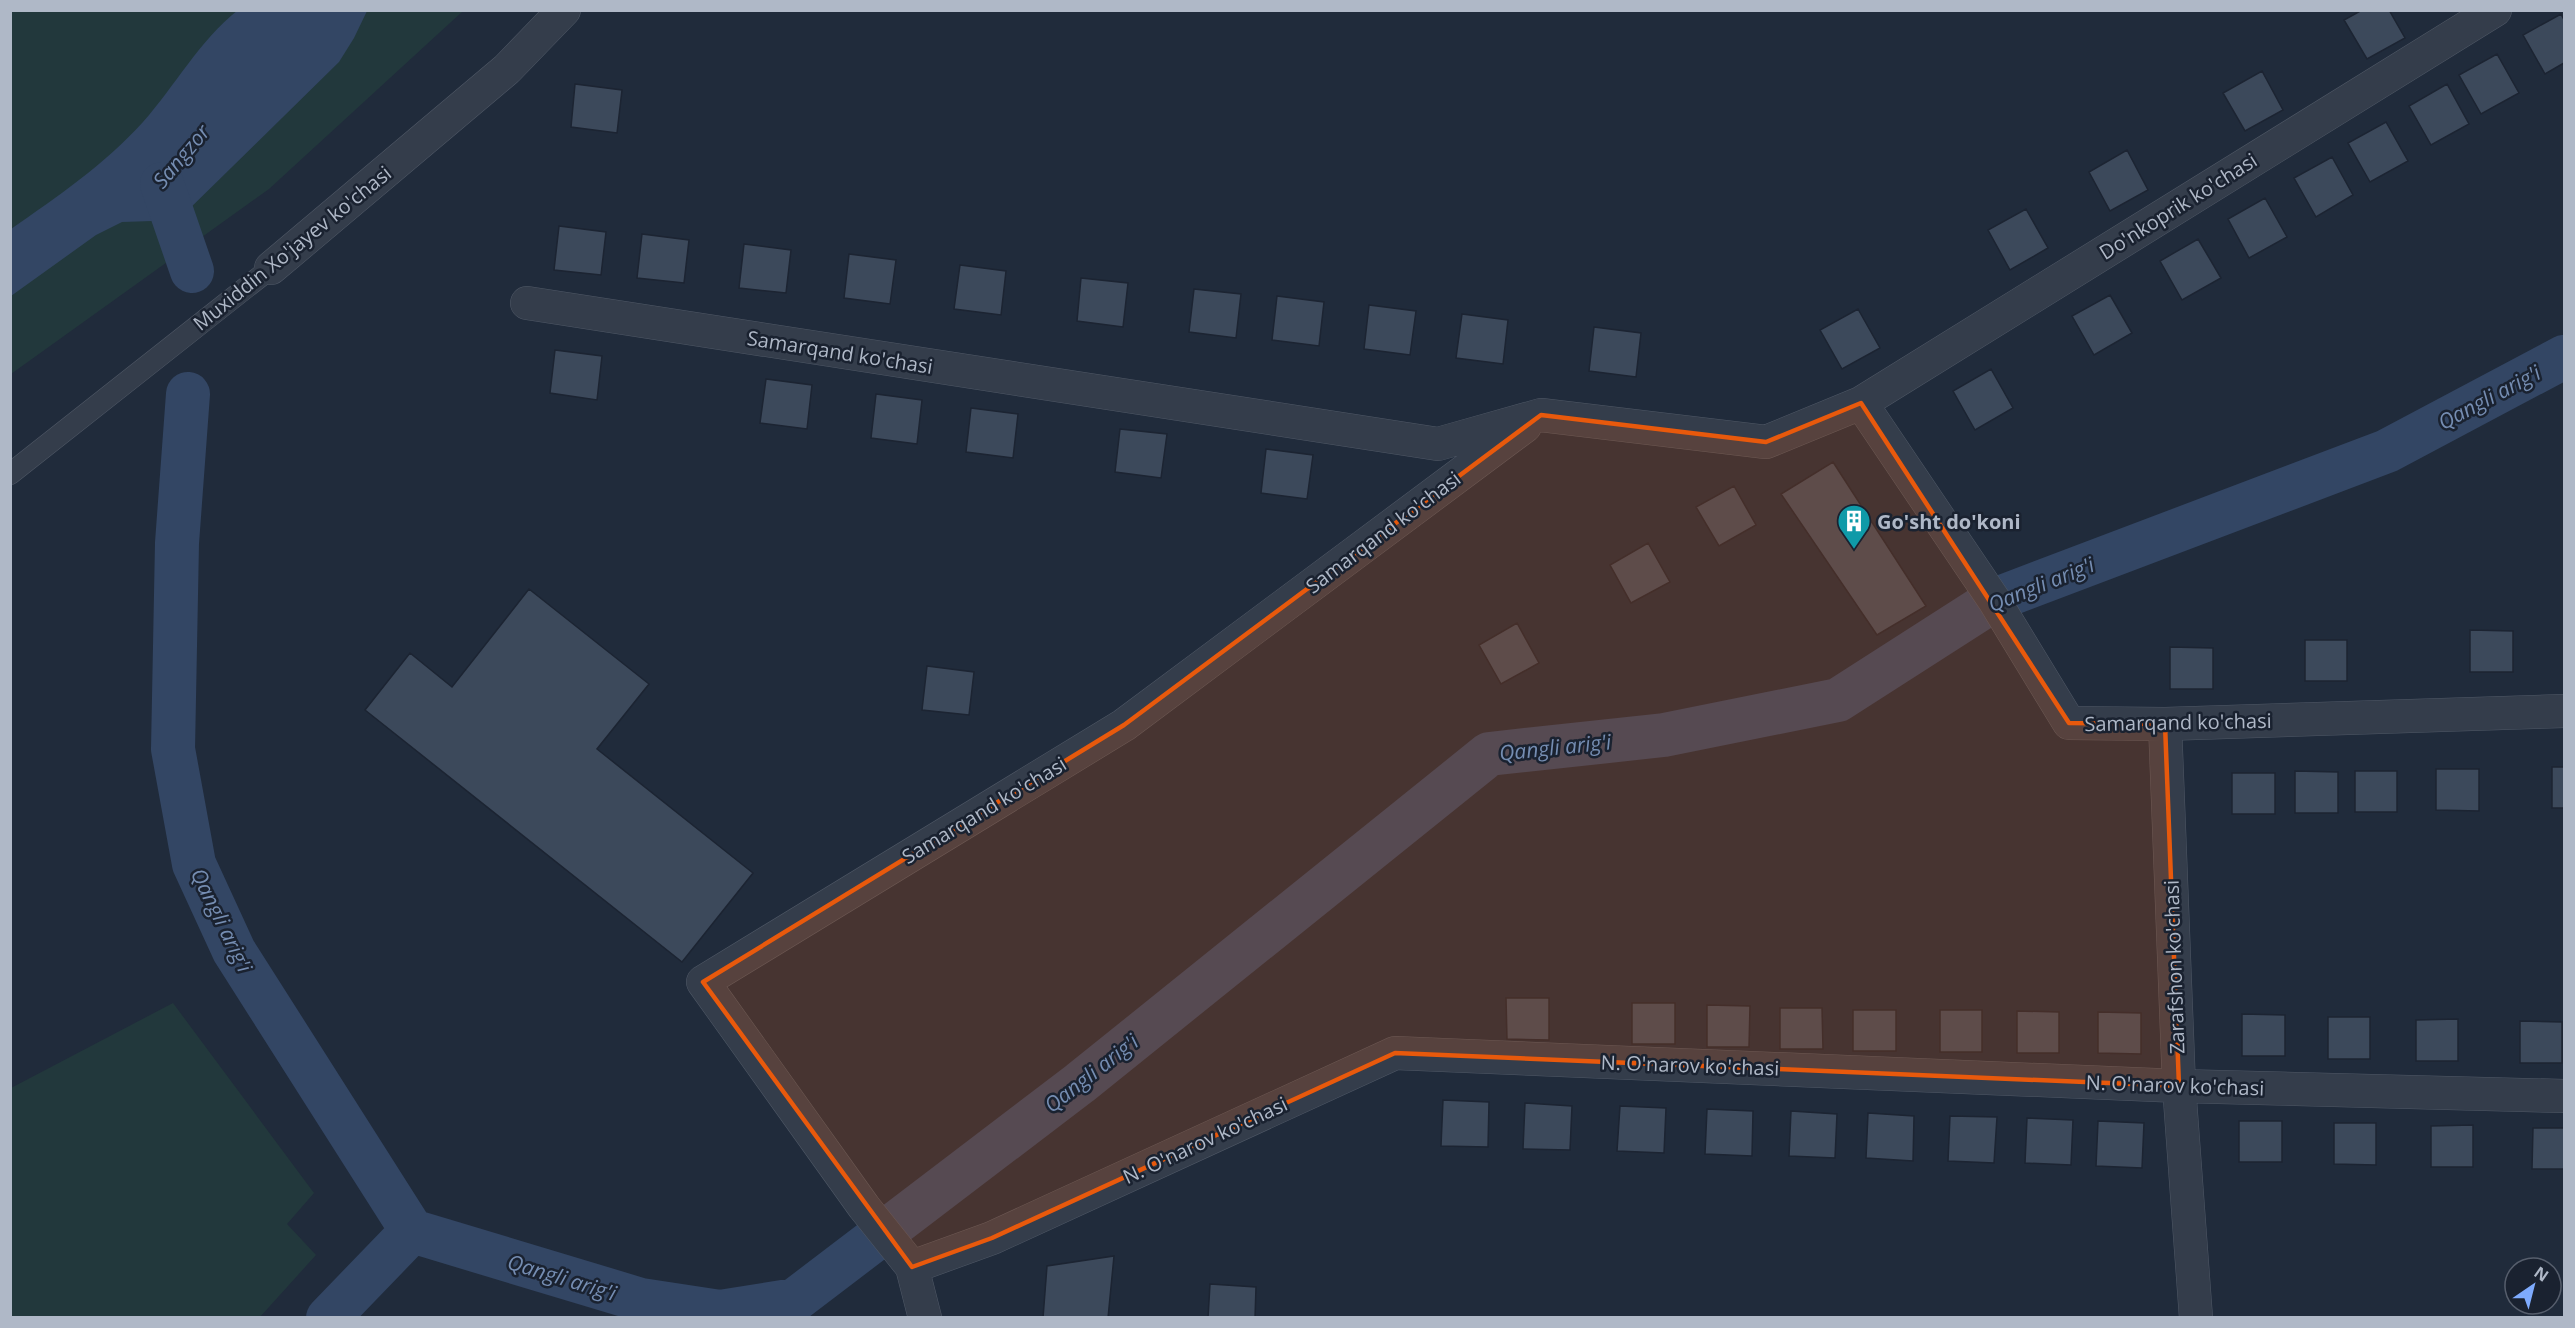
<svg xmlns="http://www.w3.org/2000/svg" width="2575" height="1328" font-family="'Open Sans',sans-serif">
<rect width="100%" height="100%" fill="#202b3b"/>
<path fill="#22383c" d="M11 11H463L269 189 11 374Z
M173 1003 314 1193 287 1224 316 1255 260 1317H11V1088Z"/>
<path fill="#334664" d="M238 10 367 11 354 38 339 62 182 216 152 221 122 222 96 235 11 296V229C57 197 105 164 143 122 175 86 199 41 238 10Z"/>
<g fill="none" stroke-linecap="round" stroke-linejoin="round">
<path stroke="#334664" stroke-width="44" d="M162 184 192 271
M188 394 177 543 173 749 194 864 234 951 412 1231 641 1300 720 1312 795 1300 1080 1083 1489 754 1664 735 1838 700 1994 600 2387 451 2564 357
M328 1318 412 1231"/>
</g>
<path fill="#3c495b" stroke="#1c2432" stroke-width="1.5" d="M2362 10H2389L2405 38 2367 59 2344 20Z
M2561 14 2564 20V63L2545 74 2523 35Z
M2497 54 2519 93 2481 114 2459 75Z
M2262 71 2283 110 2245 131 2223 93Z
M575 84 622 90 617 133 571 127Z
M2447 84 2469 124 2431 145 2409 106Z
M2386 122 2408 161 2370 182 2348 143Z
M2127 150 2148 190 2110 211 2089 172Z
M2332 157 2353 195 2316 217 2294 178Z
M2265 198 2287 237 2249 258 2228 219Z
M2026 209 2048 248 2010 270 1988 230Z
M559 226 606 232 601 275 554 270Z
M642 234 689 240 684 283 637 278Z
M2198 239 2221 278 2182 300 2160 261Z
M744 244 791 250 786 293 739 288Z
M849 254 896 260 890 304 844 298Z
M960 265 1006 271 1001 315 954 309Z
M1081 278 1128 283 1123 327 1077 321Z
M1194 289 1241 294 1236 338 1189 332Z
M2110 295 2132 333 2094 355 2072 316Z
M1277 296 1324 302 1319 346 1272 340Z
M1369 305 1416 311 1410 355 1364 349Z
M1858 309 1880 348 1842 369 1820 330Z
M1462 314 1508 320 1503 364 1456 358Z
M1594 327 1641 333 1636 377 1589 371Z
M555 350 602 356 597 400 550 393Z
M1991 369 2013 408 1975 430 1953 391Z
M766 379 812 385 807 429 760 423Z
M876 394 922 400 917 444 871 438Z
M971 408 1018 414 1013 458 966 452Z
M1120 429 1167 434 1161 478 1115 472Z
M1266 449 1313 455 1307 499 1261 493Z
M1833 462 1926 606 1877 635 1781 494Z
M1734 486 1756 525 1719 546 1696 507Z
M1648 543 1670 582 1631 603 1610 565Z
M529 589 649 684 597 749 753 873 682 962 365 710 410 653 452 687Z
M1517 623 1539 663 1501 684 1479 645Z
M2470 630 2513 631V672H2470Z
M2305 640H2347V681H2305Z
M2170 647 2213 648V689H2170Z
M927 666 974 672 969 715 922 710Z
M2552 767H2564V808H2552Z
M2436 769H2479V811L2436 810Z
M2295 771 2338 772V813H2295Z
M2355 771H2397V812H2355Z
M2232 773H2275V814H2232Z
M1506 998H1549V1040L1507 1039Z
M1632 1003H1675V1044H1632Z
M1707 1005 1750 1006 1749 1047H1707Z
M1780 1008H1822L1823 1049H1780Z
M1853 1010H1896V1051H1853Z
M1940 1010H1982V1052H1940Z
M2017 1011 2059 1012V1053H2017Z
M2098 1012 2141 1013V1054L2098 1053Z
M2242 1014 2285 1015V1056H2242Z
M2328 1017H2370V1059H2328Z
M2458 1019V1061H2416V1020Z
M2520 1021 2562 1022V1063H2520Z
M1443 1100 1489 1102 1488 1147 1441 1146Z
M1525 1103 1572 1106 1570 1150 1523 1149Z
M1620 1106 1666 1108 1664 1153 1617 1151Z
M1707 1109 1753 1111 1752 1156 1705 1154Z
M1791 1111 1837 1114 1835 1158 1789 1156Z
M1868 1113 1914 1116 1913 1161 1866 1158Z
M1950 1116 1997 1117 1994 1163 1948 1161Z
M2027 1118 2073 1120 2071 1165 2025 1163Z
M2098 1121 2144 1123 2142 1168 2096 1166Z
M2239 1121H2282V1162H2239Z
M2334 1123H2376V1165L2334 1164Z
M2473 1125V1167H2431V1126Z
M2533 1128H2564V1169H2532Z
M1114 1256 1108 1318H1043L1047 1266Z
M1210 1284 1256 1287 1255 1318H1208Z"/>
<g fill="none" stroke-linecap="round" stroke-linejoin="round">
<g stroke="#4f5866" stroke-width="22">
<path id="lane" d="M10 474 271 268"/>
</g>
<g stroke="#4f5866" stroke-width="34">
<path id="street" d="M271 268 507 69 564 10
M527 303 1438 444 1541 415 1766 442 1861 403 1994 600 2069 723 2165 724 2564 711
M1861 403 2495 10
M2165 724 2179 1086 2196 1318
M912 1267 864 1207 703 982 1124 725 1525 426
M925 1318 912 1267 992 1238 1395 1053 2179 1086 2564 1096"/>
</g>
<use href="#lane" stroke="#343d4b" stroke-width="21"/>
<use href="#street" stroke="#343d4b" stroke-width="33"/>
</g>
<path fill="#e8590c" fill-opacity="0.2" stroke="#e8590c" stroke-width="4.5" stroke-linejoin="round" d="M1861 403 2069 723 2165 724 2179 1086 1395 1053 992 1238 912 1267 703 982 1124 725 1541 415 1766 442Z"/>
<defs>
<g id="building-pin" transform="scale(1.725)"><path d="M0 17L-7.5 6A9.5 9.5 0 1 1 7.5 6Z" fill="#0f9aa8" stroke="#1a2230"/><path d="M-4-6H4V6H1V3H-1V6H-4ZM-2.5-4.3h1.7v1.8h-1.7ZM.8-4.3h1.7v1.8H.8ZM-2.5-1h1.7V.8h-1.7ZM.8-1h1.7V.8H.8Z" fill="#fff"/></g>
</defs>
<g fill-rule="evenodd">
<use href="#building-pin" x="1854" y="521"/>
</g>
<g text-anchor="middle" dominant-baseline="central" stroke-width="5" stroke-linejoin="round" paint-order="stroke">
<g font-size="20" fill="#afb8c7" stroke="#1a2230">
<text transform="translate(2178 206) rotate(-32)">Do'nkoprik ko'chasi</text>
<text transform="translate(292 248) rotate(-39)">Muxiddin Xo'jayev ko'chasi</text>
<text transform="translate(840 352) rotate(9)">Samarqand ko'chasi</text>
<text transform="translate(1383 532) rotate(-37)">Samarqand ko'chasi</text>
<text transform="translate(2178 722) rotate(-1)">Samarqand ko'chasi</text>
<text transform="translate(984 810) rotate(-31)">Samarqand ko'chasi</text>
<text transform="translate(2174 967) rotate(-92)">Zarafshon ko'chasi</text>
<text transform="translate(1690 1065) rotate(2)">N. O'narov ko'chasi</text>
<text transform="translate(2175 1085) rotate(2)">N. O'narov ko'chasi</text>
<text transform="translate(1205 1140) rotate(-25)">N. O'narov ko'chasi</text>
</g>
<g font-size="20" font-weight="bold" fill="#afb8c7" stroke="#1a2230" text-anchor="start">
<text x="1877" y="521">Go'sht do'koni</text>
</g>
<g font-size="21" font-style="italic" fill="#758db2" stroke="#1a2230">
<text transform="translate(181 156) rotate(-50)">Sangzor</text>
<text transform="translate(2489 397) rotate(-28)">Qangli arig'i</text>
<text transform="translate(2041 584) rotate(-22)">Qangli arig'i</text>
<text transform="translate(1555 747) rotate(-6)">Qangli arig'i</text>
<text transform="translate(222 920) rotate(64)">Qangli arig'i</text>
<text transform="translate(1091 1073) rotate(-38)">Qangli arig'i</text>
<text transform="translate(562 1277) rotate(17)">Qangli arig'i</text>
</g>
</g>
<rect width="2575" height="1328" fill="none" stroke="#afb8c7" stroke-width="24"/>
<g transform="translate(2533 1286) rotate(35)"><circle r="28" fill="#1a2230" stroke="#565e6c" stroke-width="1.5"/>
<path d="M0-4.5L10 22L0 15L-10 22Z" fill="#7eabfe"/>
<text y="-9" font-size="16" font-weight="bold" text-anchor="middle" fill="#afb8c7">N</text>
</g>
</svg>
